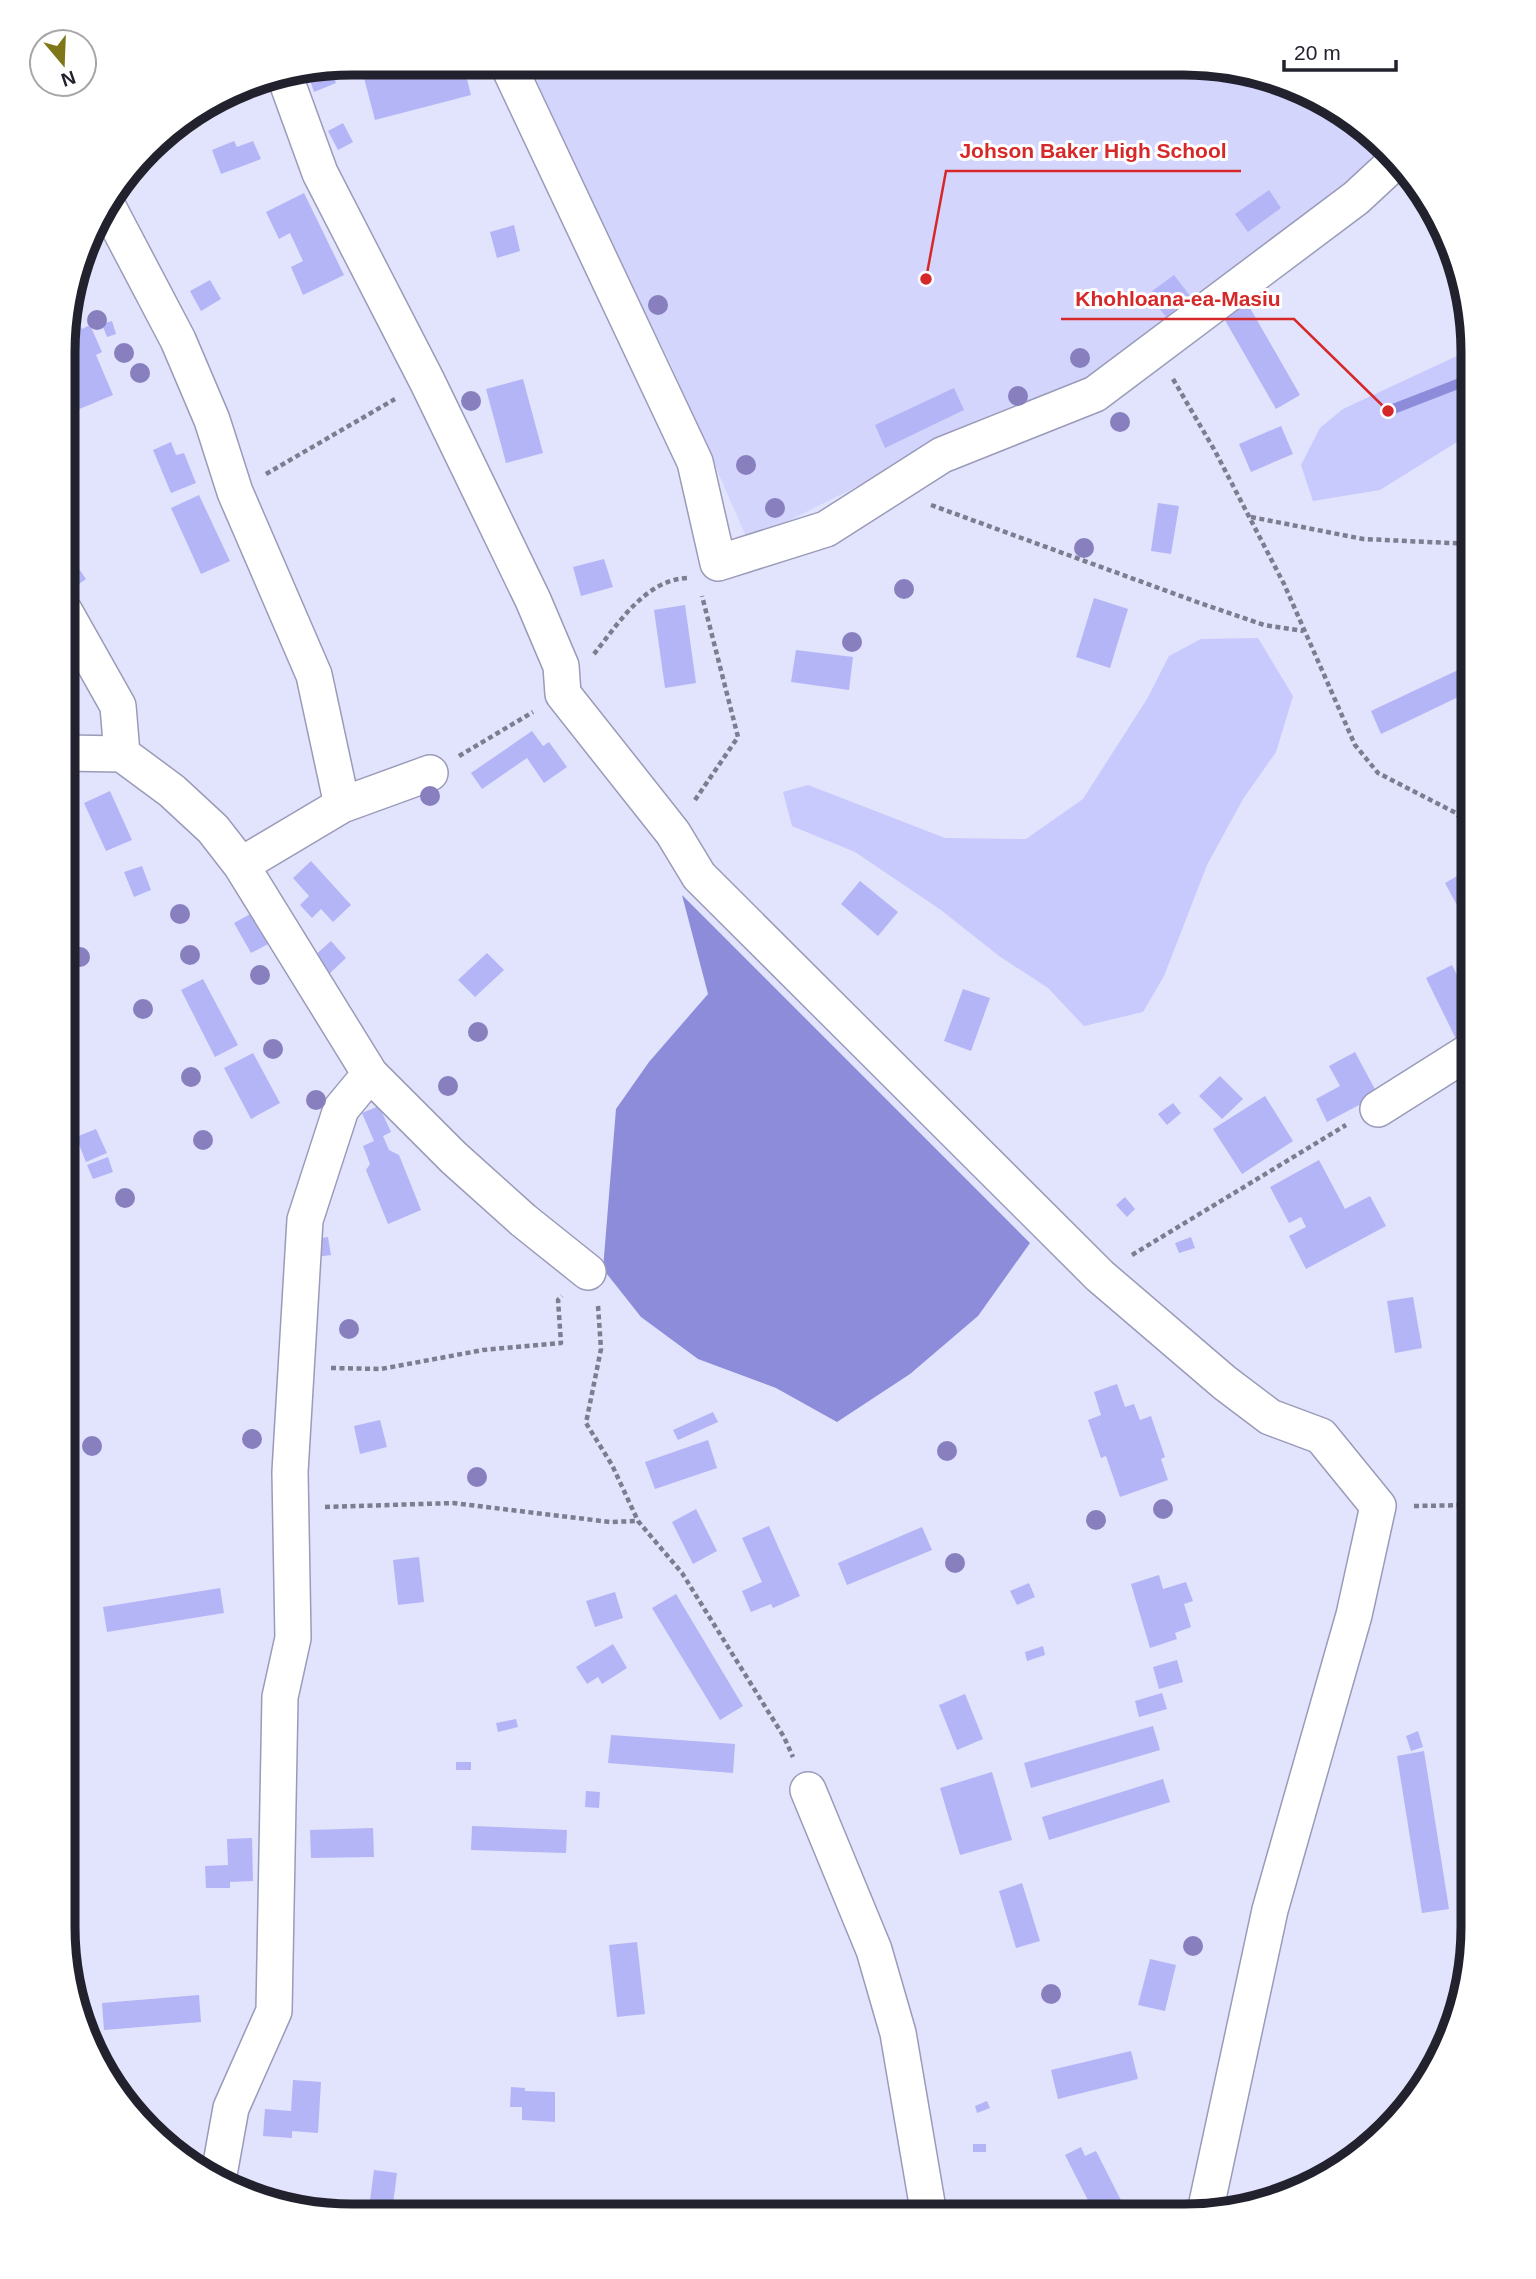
<svg xmlns="http://www.w3.org/2000/svg" width="1536" height="2279" font-family="Helvetica,sans-serif">
<rect width="100%" height="100%" fill="#e2e3fd"/>
<path fill="#d4d5fc" d="M513 63 1222 66 1294 85 1359 123 1385 148 1315 211 1136 347 1070 390 888 471 748 541 668 358Z"/>
<path fill="#c8c9fd" d="M1472 349 1473 432 1380 490 1313 501 1301 465 1320 428 1343 409Z
M1258 638 1293 696 1276 752 1243 799 1207 865 1164 976 1143 1012 1084 1026 1048 988 999 956 941 910 855 852 792 826 783 792 808 785 945 838 1026 839 1083 799 1147 699 1169 656 1201 639Z"/>
<path fill="#8d8cdb" d="M682 895 1030 1243 978 1316 910 1374 837 1422 776 1388 698 1359 641 1317 603 1269 616 1109 649 1062 708 994Z"/>
<g fill="none" stroke-linecap="round" stroke-linejoin="round">
<path stroke="#8d8cdb" stroke-width="10" d="M1388 411 1473 378"/>
</g>
<path fill="#b4b5f6" d="M405 63H463L471 95 375 120 363 74Z
M1045 65H1071L1055 78Z
M330 67 336 83 314 92 307 71Z
M343 123 353 142 338 150 328 131Z
M234 141 237 147 253 141 261 159 221 174 212 150Z
M1269 190 1281 208 1248 232 1235 214Z
M304 193 344 275 303 295 291 267 303 261 290 233 279 239 266 212Z
M514 225 520 251 497 258 490 232Z
M1174 275 1191 297 1166 317 1148 294Z
M210 280 221 299 201 311 190 291Z
M1246 301 1300 395 1276 409 1222 315Z
M73 309 82 329 90 325 102 352 96 355 113 395 65 415 66 314Z
M112 321 116 334 107 337 102 324Z
M523 379 543 453 506 463 486 389Z
M954 388 964 410 885 448 875 425Z
M1281 426 1293 454 1251 472 1239 444Z
M171 442 176 455 184 453 196 483 171 493 153 450Z
M199 495 230 561 201 574 171 508Z
M1158 503 1179 506 1171 554 1151 551Z
M604 559 613 587 581 596 573 567Z
M75 563 86 579 73 588 65 577V569Z
M1094 598 1128 609 1110 668 1076 657Z
M685 605 696 683 665 688 654 610Z
M796 650 853 657 849 690 791 682Z
M1473 663V690L1381 734 1371 711Z
M532 731 543 746 549 742 567 767 544 783 527 758 482 789 471 773Z
M110 791 132 840 106 851 84 803Z
M311 861 351 905 333 922 321 909 312 918 300 905 309 896 293 878Z
M142 866 151 890 134 897 124 872Z
M1466 871 1473 883V935L1445 883Z
M860 881 898 912 878 936 841 904Z
M252 913 270 943 251 953 234 923Z
M331 941 346 958 329 974 313 957Z
M487 953 504 970 475 997 458 980Z
M1452 965 1473 1007V1033L1457 1041 1426 978Z
M203 979 238 1045 215 1057 181 990Z
M963 989 990 998 971 1051 944 1041Z
M1355 1052 1378 1095 1327 1122 1316 1099 1340 1086 1329 1066Z
M253 1053 280 1103 251 1119 224 1068Z
M1220 1076 1243 1099 1222 1119 1199 1096Z
M1265 1096 1293 1141 1242 1174 1213 1129Z
M1173 1103 1181 1113 1167 1125 1158 1114Z
M379 1106 391 1132 383 1136 389 1150 399 1155 421 1210 388 1224 366 1170 370 1164 363 1146 374 1141 362 1113Z
M96 1129 107 1153 86 1162 76 1137Z
M108 1157 113 1172 93 1179 87 1165Z
M1319 1160 1345 1209 1370 1196 1386 1226 1306 1269 1289 1236 1306 1227 1301 1217 1289 1223 1270 1187Z
M1125 1197 1135 1209 1127 1217 1116 1205Z
M328 1237 331 1255 316 1257 313 1239Z
M1191 1237 1195 1248 1179 1253 1175 1243Z
M1473 1251V1268L1469 1269 1464 1254Z
M1413 1297 1422 1348 1395 1353 1387 1301Z
M1117 1384 1125 1407 1134 1404 1140 1420 1151 1416 1165 1457 1161 1459 1168 1480 1120 1497 1106 1456 1101 1458 1088 1420 1101 1415 1094 1392Z
M713 1412 718 1422 678 1440 673 1430Z
M380 1420 387 1447 360 1454 354 1426Z
M708 1440 717 1468 655 1489 645 1462Z
M696 1509 717 1551 693 1564 672 1522Z
M769 1526 800 1596 773 1608 771 1604 751 1612 742 1591 762 1582 742 1538Z
M922 1527 932 1550 847 1585 838 1563Z
M419 1557 424 1602 398 1605 393 1560Z
M1159 1575 1163 1589 1186 1582 1193 1601 1184 1604 1191 1627 1175 1633 1177 1639 1150 1648 1131 1584Z
M1029 1583 1035 1597 1017 1605 1010 1591Z
M220 1588 224 1613 107 1632 103 1607Z
M615 1592 623 1618 595 1627 586 1601Z
M676 1594 743 1706 720 1720 652 1608Z
M613 1644 627 1668 602 1684 598 1677 587 1684 576 1667Z
M1043 1646 1045 1655 1027 1661 1025 1652Z
M1177 1660 1183 1682 1159 1689 1153 1667Z
M1162 1693 1167 1709 1139 1717 1135 1701Z
M965 1694 983 1739 957 1750 939 1705Z
M516 1719 518 1727 498 1732 496 1723Z
M1153 1726 1160 1750 1031 1788 1024 1763Z
M1418 1731 1423 1747 1411 1751 1406 1736Z
M611 1735 735 1744 733 1773 608 1763Z
M1424 1751 1449 1909 1422 1913 1397 1756Z
M456 1762H471V1770H456Z
M992 1772 1012 1840 960 1855 940 1788Z
M1163 1779 1170 1802 1049 1840 1042 1817Z
M586 1791 600 1792 599 1808 585 1807Z
M472 1826 567 1830 566 1853 471 1850Z
M373 1828 374 1857 311 1858 310 1830Z
M252 1838 253 1881 230 1882V1888H206L205 1866 228 1865 227 1839Z
M1022 1883 1040 1941 1016 1948 999 1891Z
M637 1942 645 2014 617 2017 609 1945Z
M1150 1959 1176 1965 1165 2011 1138 2005Z
M199 1995 201 2022 104 2030 102 2003Z
M1131 2051 1138 2079 1058 2099 1051 2070Z
M293 2080 321 2082 318 2133 292 2131V2138L263 2136 265 2109 291 2111Z
M511 2087 525 2088V2091L555 2092V2122L522 2120V2107H510Z
M987 2101 990 2108 977 2113 975 2106Z
M973 2144H986V2152H973Z
M1081 2147 1085 2156 1096 2151 1129 2216H1096L1065 2155Z
M374 2170 397 2173 392 2212 369 2208Z
M860 2209 862 2215H841V2214Z"/>
<g fill="none" stroke-linecap="round" stroke-linejoin="round">
<g stroke="#9a9bb8" stroke-width="38">
<path id="minor" d="M507 63 695 462 718 563 826 529 942 455 1095 394 1356 198 1397 160
M284 74 320 173 427 381 533 600 561 666 563 694 673 833 699 876 1100 1276 1225 1383 1270 1417 1321 1436 1378 1506 1354 1615 1270 1910 1205 2212
M106 203 178 340 212 420 235 492 314 675 342 805
M65 612 118 706 122 754
M65 753 122 754 172 791 213 829 241 865 370 1074 454 1158 523 1220 588 1272
M241 865 342 805 430 773
M1378 1109 1473 1049
M808 1790 874 1950 898 2033 929 2215
M218 2180 231 2108 274 2011 280 1697 293 1638 290 1472 305 1220 341 1109 370 1074"/>
</g>
<path stroke="#7d7d90" stroke-width="4.5" stroke-dasharray="5 3.5" stroke-linecap="butt" d="M1173 379 1215 451 1284 584 1355 745 1378 773 1456 813 1473 832
M266 474 395 399
M931 505 1197 602 1264 625 1303 631
M1251 517 1363 539 1473 544
M594 654C618 624 645 580 687 578
M459 756 533 712
M695 800 738 737 702 596
M1132 1255 1346 1125
M598 1306 601 1349 586 1423 612 1465 638 1521 682 1573 784 1737 793 1757
M331 1368 381 1369 483 1350 561 1343 558 1300 562 1296
M1414 1506 1473 1505
M325 1507 453 1503 610 1522 637 1521"/>
<use href="#minor" stroke="#fff" stroke-width="35"/>
</g>
<g fill="#877fbe">
<circle cx="658" cy="305" r="10"/>
<circle cx="97" cy="320" r="10"/>
<circle cx="124" cy="353" r="10"/>
<circle cx="1080" cy="358" r="10"/>
<circle cx="140" cy="373" r="10"/>
<circle cx="1018" cy="396" r="10"/>
<circle cx="471" cy="401" r="10"/>
<circle cx="1120" cy="422" r="10"/>
<circle cx="746" cy="465" r="10"/>
<circle cx="775" cy="508" r="10"/>
<circle cx="1084" cy="548" r="10"/>
<circle cx="904" cy="589" r="10"/>
<circle cx="852" cy="642" r="10"/>
<circle cx="430" cy="796" r="10"/>
<circle cx="180" cy="914" r="10"/>
<circle cx="190" cy="955" r="10"/>
<circle cx="80" cy="957" r="10"/>
<circle cx="260" cy="975" r="10"/>
<circle cx="143" cy="1009" r="10"/>
<circle cx="478" cy="1032" r="10"/>
<circle cx="273" cy="1049" r="10"/>
<circle cx="191" cy="1077" r="10"/>
<circle cx="448" cy="1086" r="10"/>
<circle cx="316" cy="1100" r="10"/>
<circle cx="203" cy="1140" r="10"/>
<circle cx="125" cy="1198" r="10"/>
<circle cx="349" cy="1329" r="10"/>
<circle cx="252" cy="1439" r="10"/>
<circle cx="92" cy="1446" r="10"/>
<circle cx="947" cy="1451" r="10"/>
<circle cx="477" cy="1477" r="10"/>
<circle cx="1163" cy="1509" r="10"/>
<circle cx="1096" cy="1520" r="10"/>
<circle cx="955" cy="1563" r="10"/>
<circle cx="1193" cy="1946" r="10"/>
<circle cx="1051" cy="1994" r="10"/>
</g>
<path d="M0 0H1536V2279H0ZM352 75H1184A277 277 0 0 1 1461 352V1927A277 277 0 0 1 1184 2204H352A277 277 0 0 1 75 1927V352A277 277 0 0 1 352 75Z" fill="#fff" fill-rule="evenodd"/>
<path fill="none" stroke="#22222e" stroke-width="9" d="M352 75H1184A277 277 0 0 1 1461 352V1927A277 277 0 0 1 1184 2204H352A277 277 0 0 1 75 1927V352A277 277 0 0 1 352 75Z"/>
<path fill="none" stroke="#d62828" stroke-width="2.5" d="M926 279L946 171H1241M1388 411L1294 319H1061"/>
<g fill="#d62828" stroke="#fff" stroke-width="2.5">
<circle cx="926" cy="279" r="7"/>
<circle cx="1388" cy="411" r="7"/>
</g>
<g font-size="21" text-anchor="middle" font-weight="bold" fill="#d62828" stroke="#fff" stroke-width="6" stroke-linejoin="round" paint-order="stroke">
<text x="1093" y="158">Johson Baker High School</text>
<text x="1178" y="306">Khohloana-ea-Masiu</text>
</g>
<g transform="translate(63 63) rotate(161)"><circle r="33" fill="#ffffff" stroke="#a7a7ab" stroke-width="2"/>
<path d="M0-5L12 26L0 18L-12 26Z" fill="#7e7619"/>
<text y="-10" font-size="19" font-weight="bold" text-anchor="middle" fill="#22222e">N</text>
</g>
<path d="M1284 60v10h112v-10" fill="none" stroke="#22222e" stroke-width="3.5"/>
<text x="1294" y="60" font-size="21" fill="#22222e" stroke="#ffffff" stroke-width="5" paint-order="stroke">20 m</text>
</svg>
